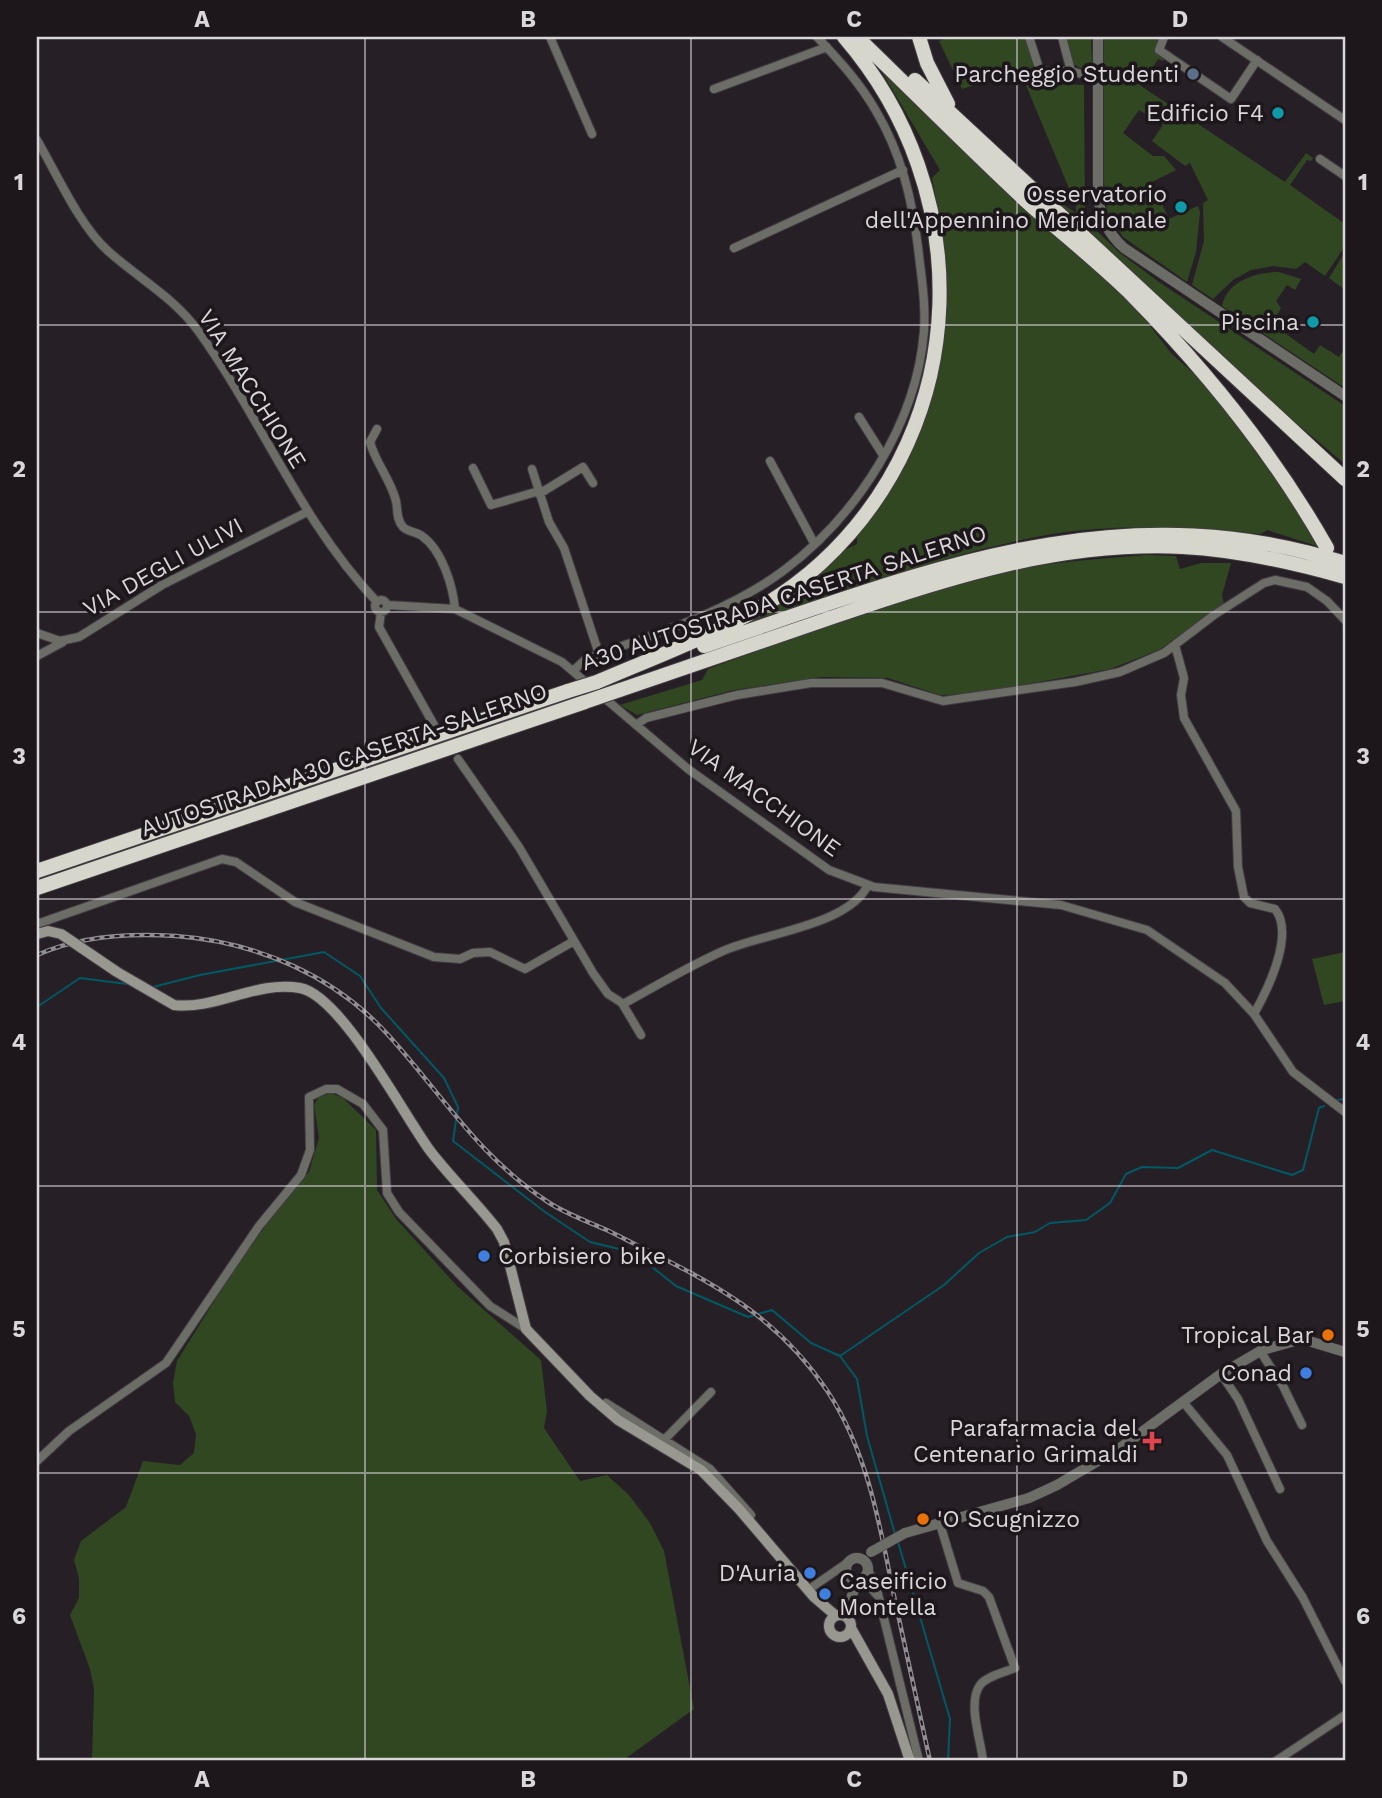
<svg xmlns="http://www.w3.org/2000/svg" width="1382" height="1798" font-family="'Work Sans',sans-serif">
<rect width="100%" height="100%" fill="#262026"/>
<path fill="#304722" d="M950 37H1026L1039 82 1027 81 1021 70 962 89 939 41Z
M1065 37H1091L1092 65H1085V71L1074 64Z
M1104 37 1155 39 1161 37 1157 50 1165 57 1163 61 1158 59 1141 86 1285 182 1306 153 1313 158 1311 161 1307 160 1290 185 1345 224V246L1325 276 1305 262 1296 269 1273 266 1251 270 1233 280 1213 299 1192 285 1204 241 1203 203 1208 200 1190 163 1185 166 1152 141 1163 125 1139 110 1123 133 1153 156H1164L1176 170 1152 182 1169 219 1198 206 1200 212 1196 252 1187 282 1123 237 1107 212 1104 181Z
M879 67 1133 304 1171 353 1205 384 1242 431 1312 532 1317 546 1267 530 1261 534C1192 528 1122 523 1053 534 950 551 851 591 752 624L747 622 838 553 857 544V534C877 505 900 476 914 444 954 349 951 276 932 178L940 170Z
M1025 83 1084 85 1085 220 1120 253 1159 282 1345 406V464L1229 367 1044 192 1076 213V205Z
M1345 252V290L1329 278Z
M1279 272 1301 279 1295 290 1287 285 1276 301 1281 308 1272 324 1314 354 1320 345 1339 357 1345 348V388L1222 306C1227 281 1256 272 1279 272Z
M1147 555 1176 556 1180 569 1201 563H1231L1222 595 1224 604 1159 650 1110 669 974 694 940 695 888 678 822 677 734 690 637 715 620 705 702 680 708 669C803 635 899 596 998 573 1047 562 1097 559 1147 555Z
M1345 952V1001L1324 1005 1312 959Z
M331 1093 343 1098 376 1130 377 1190 396 1219 458 1287 541 1360 547 1411 544 1428 580 1481 607 1475 629 1495 650 1523 664 1551 694 1709 622 1761H92L94 1689 90 1669 70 1615 79 1598V1578L74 1560 81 1541 126 1507 143 1461 180 1465 194 1453 196 1434 189 1416 175 1402 173 1383 177 1361 233 1271 281 1204 309 1172 319 1138 314 1105 319 1097Z"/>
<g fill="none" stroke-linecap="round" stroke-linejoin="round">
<path stroke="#005963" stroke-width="2" d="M153 987 200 975 324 952 360 976 381 1008 444 1078 458 1107 453 1141 545 1212 590 1242 619 1249 647 1263 676 1286 748 1317 772 1310 811 1343 840 1356 857 1379 867 1436 895 1534
M37 1007 80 978 127 984
M1337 1100 1345 1099
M840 1356 944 1285 979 1253 1007 1237 1035 1232 1050 1223 1086 1220 1110 1203 1126 1174 1142 1167 1178 1168 1212 1150 1292 1175 1303 1170 1319 1108 1324 1106
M898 1542 950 1719 948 1761"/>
<g stroke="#433d43" stroke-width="10">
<path id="minor" d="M550 37 592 134
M1029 37 1040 71H1071
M1062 37 1071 71 1098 79
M1164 37 1159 50 1231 99 1257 60
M1222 37 1345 120
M714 89 827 47
M37 140C57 174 79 225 108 251 138 278 175 298 199 332 262 420 301 522 377 602
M1320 159 1345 176
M734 248 903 170
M859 417 883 455
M377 429 370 442C375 462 391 480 396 501 398 510 396 519 403 527 408 532 417 532 422 536 442 550 453 586 455 609
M770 461 814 543
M473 468 491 505 539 491
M532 469 549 522 564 548 599 654
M539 494 583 467 593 483
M375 606a6 6 0 1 1 12 0a6 6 0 1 1-12 0Z
M388 605 455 609 562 662 688 769 829 870 874 887 1061 905 1147 930 1225 983 1254 1014 1293 1072 1345 1112
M381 612 379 627 434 725
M37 633 60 641 79 637 162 585 307 512
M1175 645 1184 678 1181 695 1184 718 1236 811 1238 867 1244 897 1250 903 1275 909C1295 934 1268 989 1254 1014
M37 656 63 642
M574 670 586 659C653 634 725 614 783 571 857 516 917 423 924 331 926 302 921 275 918 247 912 199 901 153 876 111 860 83 839 60 817 37
M636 725 646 718 737 695 811 683H882L943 701 1075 682 1120 672 1164 653 1214 615 1264 583 1275 580 1307 587 1327 601 1345 620
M458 759 519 847 593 973 608 994 622 1003 641 1035
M37 924 222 859 236 862 295 902 434 957 460 959 473 953 490 952 525 969 574 941
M623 1004C656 986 689 966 723 951 763 933 848 926 868 885
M1260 1351 1283 1386 1302 1425
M1221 1374 1238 1399 1280 1489
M606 1403 710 1469 751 1515
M1184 1403 1227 1455 1267 1541 1303 1598 1345 1681
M665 1439 711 1392
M37 1461 69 1431 166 1363 259 1226 301 1175 310 1150 309 1097 326 1089H337L363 1104 383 1130 387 1193 399 1212 490 1306 526 1329
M940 1524 958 1583 983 1591 989 1597 1015 1668C1005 1672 987 1676 980 1685 967 1703 981 1740 983 1761
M868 1571 875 1582 919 1761
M863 1578 876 1594
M808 1590 847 1563
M1276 1761 1345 1715"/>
</g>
<g stroke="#433d43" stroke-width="11">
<path id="tertiary" d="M1098 37V192C1099 215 1107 233 1124 248L1345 396
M905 1533 1029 1498 1057 1485 1120 1448 1221 1374 1262 1350 1302 1339 1345 1352
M846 1569a11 11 0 1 1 22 0a11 11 0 1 1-22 0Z
M849 1620 850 1602 857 1580"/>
</g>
<g stroke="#433d43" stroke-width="12">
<path id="secondary" d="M174 1005C216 1010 257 980 300 988 342 996 404 1116 431 1152 452 1179 476 1202 497 1229L504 1242 526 1329 590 1396 618 1420 701 1470 739 1509 814 1597 835 1615
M829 1626a11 11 0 1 1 22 0a11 11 0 1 1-22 0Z
M851 1628 888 1694 910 1761"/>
</g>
<g stroke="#433d43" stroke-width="16">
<path id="motorway" d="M857 37C913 91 968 147 1025 200 1059 231 1096 260 1129 292 1205 369 1274 454 1327 548
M919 37 927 63 948 104
M915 80 1345 479
M704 646C921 573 1115 490 1345 563
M597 682C675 648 757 622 821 563 973 423 977 191 844 37
M620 690C692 665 764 640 836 616 949 577 1062 541 1183 547 1239 550 1292 562 1345 577
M37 871 568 691
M37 888 585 702"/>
</g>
<use href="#minor" stroke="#6d6d68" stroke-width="8"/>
<use href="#tertiary" stroke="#6d6d68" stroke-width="10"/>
<use href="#secondary" stroke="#989790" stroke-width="10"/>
<use href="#motorway" stroke="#d7d6cc" stroke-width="14"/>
<g stroke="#918c91" stroke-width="4.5">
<path id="rail" d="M37 955C79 936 131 933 176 936 257 942 336 976 390 1037 445 1098 477 1155 548 1202 566 1214 589 1222 609 1231 697 1276 771 1306 828 1392 868 1453 880 1526 894 1596 906 1651 918 1706 930 1761"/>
</g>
<use href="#rail" stroke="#1d171c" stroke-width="2" stroke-dasharray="5" stroke-linecap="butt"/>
<g stroke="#433d43" stroke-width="11" stroke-linecap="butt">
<path id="tertiary-bridge" d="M871 1552 905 1533"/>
</g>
<g stroke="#433d43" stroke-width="12" stroke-linecap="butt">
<path id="secondary-bridge" d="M37 934 48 931 61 934 117 972 174 1005"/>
</g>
<g stroke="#433d43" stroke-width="16" stroke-linecap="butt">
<path id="motorway-bridge" d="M568 691 597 682
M585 702 620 690"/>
</g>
<use href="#tertiary-bridge" stroke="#6d6d68" stroke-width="10"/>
<use href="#secondary-bridge" stroke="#989790" stroke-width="10"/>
<use href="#motorway-bridge" stroke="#d7d6cc" stroke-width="14"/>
</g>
<path fill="none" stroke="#dad6da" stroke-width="2" stroke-opacity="0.55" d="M365 37V1761M691 37V1761M1017 37V1761M37 325H1345M37 612H1345M37 899H1345M37 1186H1345M37 1473H1345"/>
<circle fill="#5c6f8a" stroke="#1d171c" stroke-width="2.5" cx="1193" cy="74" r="7"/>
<g fill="#0f9aa8" stroke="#1d171c" stroke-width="2.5">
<circle cx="1278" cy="113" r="7"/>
<circle cx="1181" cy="207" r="7"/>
<circle cx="1313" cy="322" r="7"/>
</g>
<g fill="#3f7fe0" stroke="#1d171c" stroke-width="2.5">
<circle cx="484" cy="1256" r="7"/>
<circle cx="1306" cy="1373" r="7"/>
<circle cx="810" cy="1573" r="7"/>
<circle cx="825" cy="1594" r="7"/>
</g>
<g fill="#e8710a" stroke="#1d171c" stroke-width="2.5">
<circle cx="1328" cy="1335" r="7"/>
<circle cx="923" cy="1519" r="7"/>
</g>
<path fill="#e0444e" stroke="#1d171c" stroke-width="2.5" d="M1148.5 1430.5h7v7h7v7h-7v7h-7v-7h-7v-7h7z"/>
<g text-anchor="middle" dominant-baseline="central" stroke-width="7" stroke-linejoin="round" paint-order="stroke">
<g font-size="23" fill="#dad6da" stroke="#1d171c" text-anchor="end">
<text x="1179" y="74">Parcheggio Studenti</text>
<text x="1264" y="113">Edificio F4</text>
<text x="1167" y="194">Osservatorio<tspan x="1167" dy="26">dell'Appennino Meridionale</tspan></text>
<text x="1299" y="322">Piscina</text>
<text x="498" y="1256" text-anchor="start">Corbisiero bike</text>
<text x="1314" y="1335">Tropical Bar</text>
<text x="1292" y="1373">Conad</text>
<text x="1138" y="1428">Parafarmacia del<tspan x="1138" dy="26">Centenario Grimaldi</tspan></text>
<text x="937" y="1519" text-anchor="start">'O Scugnizzo</text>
<text x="796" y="1573">D'Auria</text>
<text x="839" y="1581" text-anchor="start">Caseificio<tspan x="839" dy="26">Montella</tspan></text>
</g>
<g font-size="23" fill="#dad6da" stroke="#1d171c">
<text transform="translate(252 389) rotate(58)">VIA MACCHIONE</text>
<text transform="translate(163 567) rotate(-29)">VIA DEGLI ULIVI</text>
<text transform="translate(784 598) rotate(-18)">A30 AUTOSTRADA CASERTA SALERNO</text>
<text transform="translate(344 760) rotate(-19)">AUTOSTRADA A30 CASERTA-SALERNO</text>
<text transform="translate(764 798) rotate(36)">VIA MACCHIONE</text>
</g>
</g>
<rect width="1382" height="1798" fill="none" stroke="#1d171c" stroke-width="77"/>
<rect x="38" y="38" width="1306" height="1721" fill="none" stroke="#dad6da" stroke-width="2.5"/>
<g font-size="23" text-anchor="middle" font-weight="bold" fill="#dad6da">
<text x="202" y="27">A</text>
<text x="528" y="27">B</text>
<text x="854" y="27">C</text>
<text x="1180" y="27">D</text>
<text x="19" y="190">1</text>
<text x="1363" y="190">1</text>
<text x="19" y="477">2</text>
<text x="1363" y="477">2</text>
<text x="19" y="764">3</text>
<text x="1363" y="764">3</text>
<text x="19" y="1050">4</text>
<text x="1363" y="1050">4</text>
<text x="19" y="1337">5</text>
<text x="1363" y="1337">5</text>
<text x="19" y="1624">6</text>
<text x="1363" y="1624">6</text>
<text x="202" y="1787">A</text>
<text x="528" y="1787">B</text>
<text x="854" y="1787">C</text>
<text x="1180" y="1787">D</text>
</g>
</svg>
